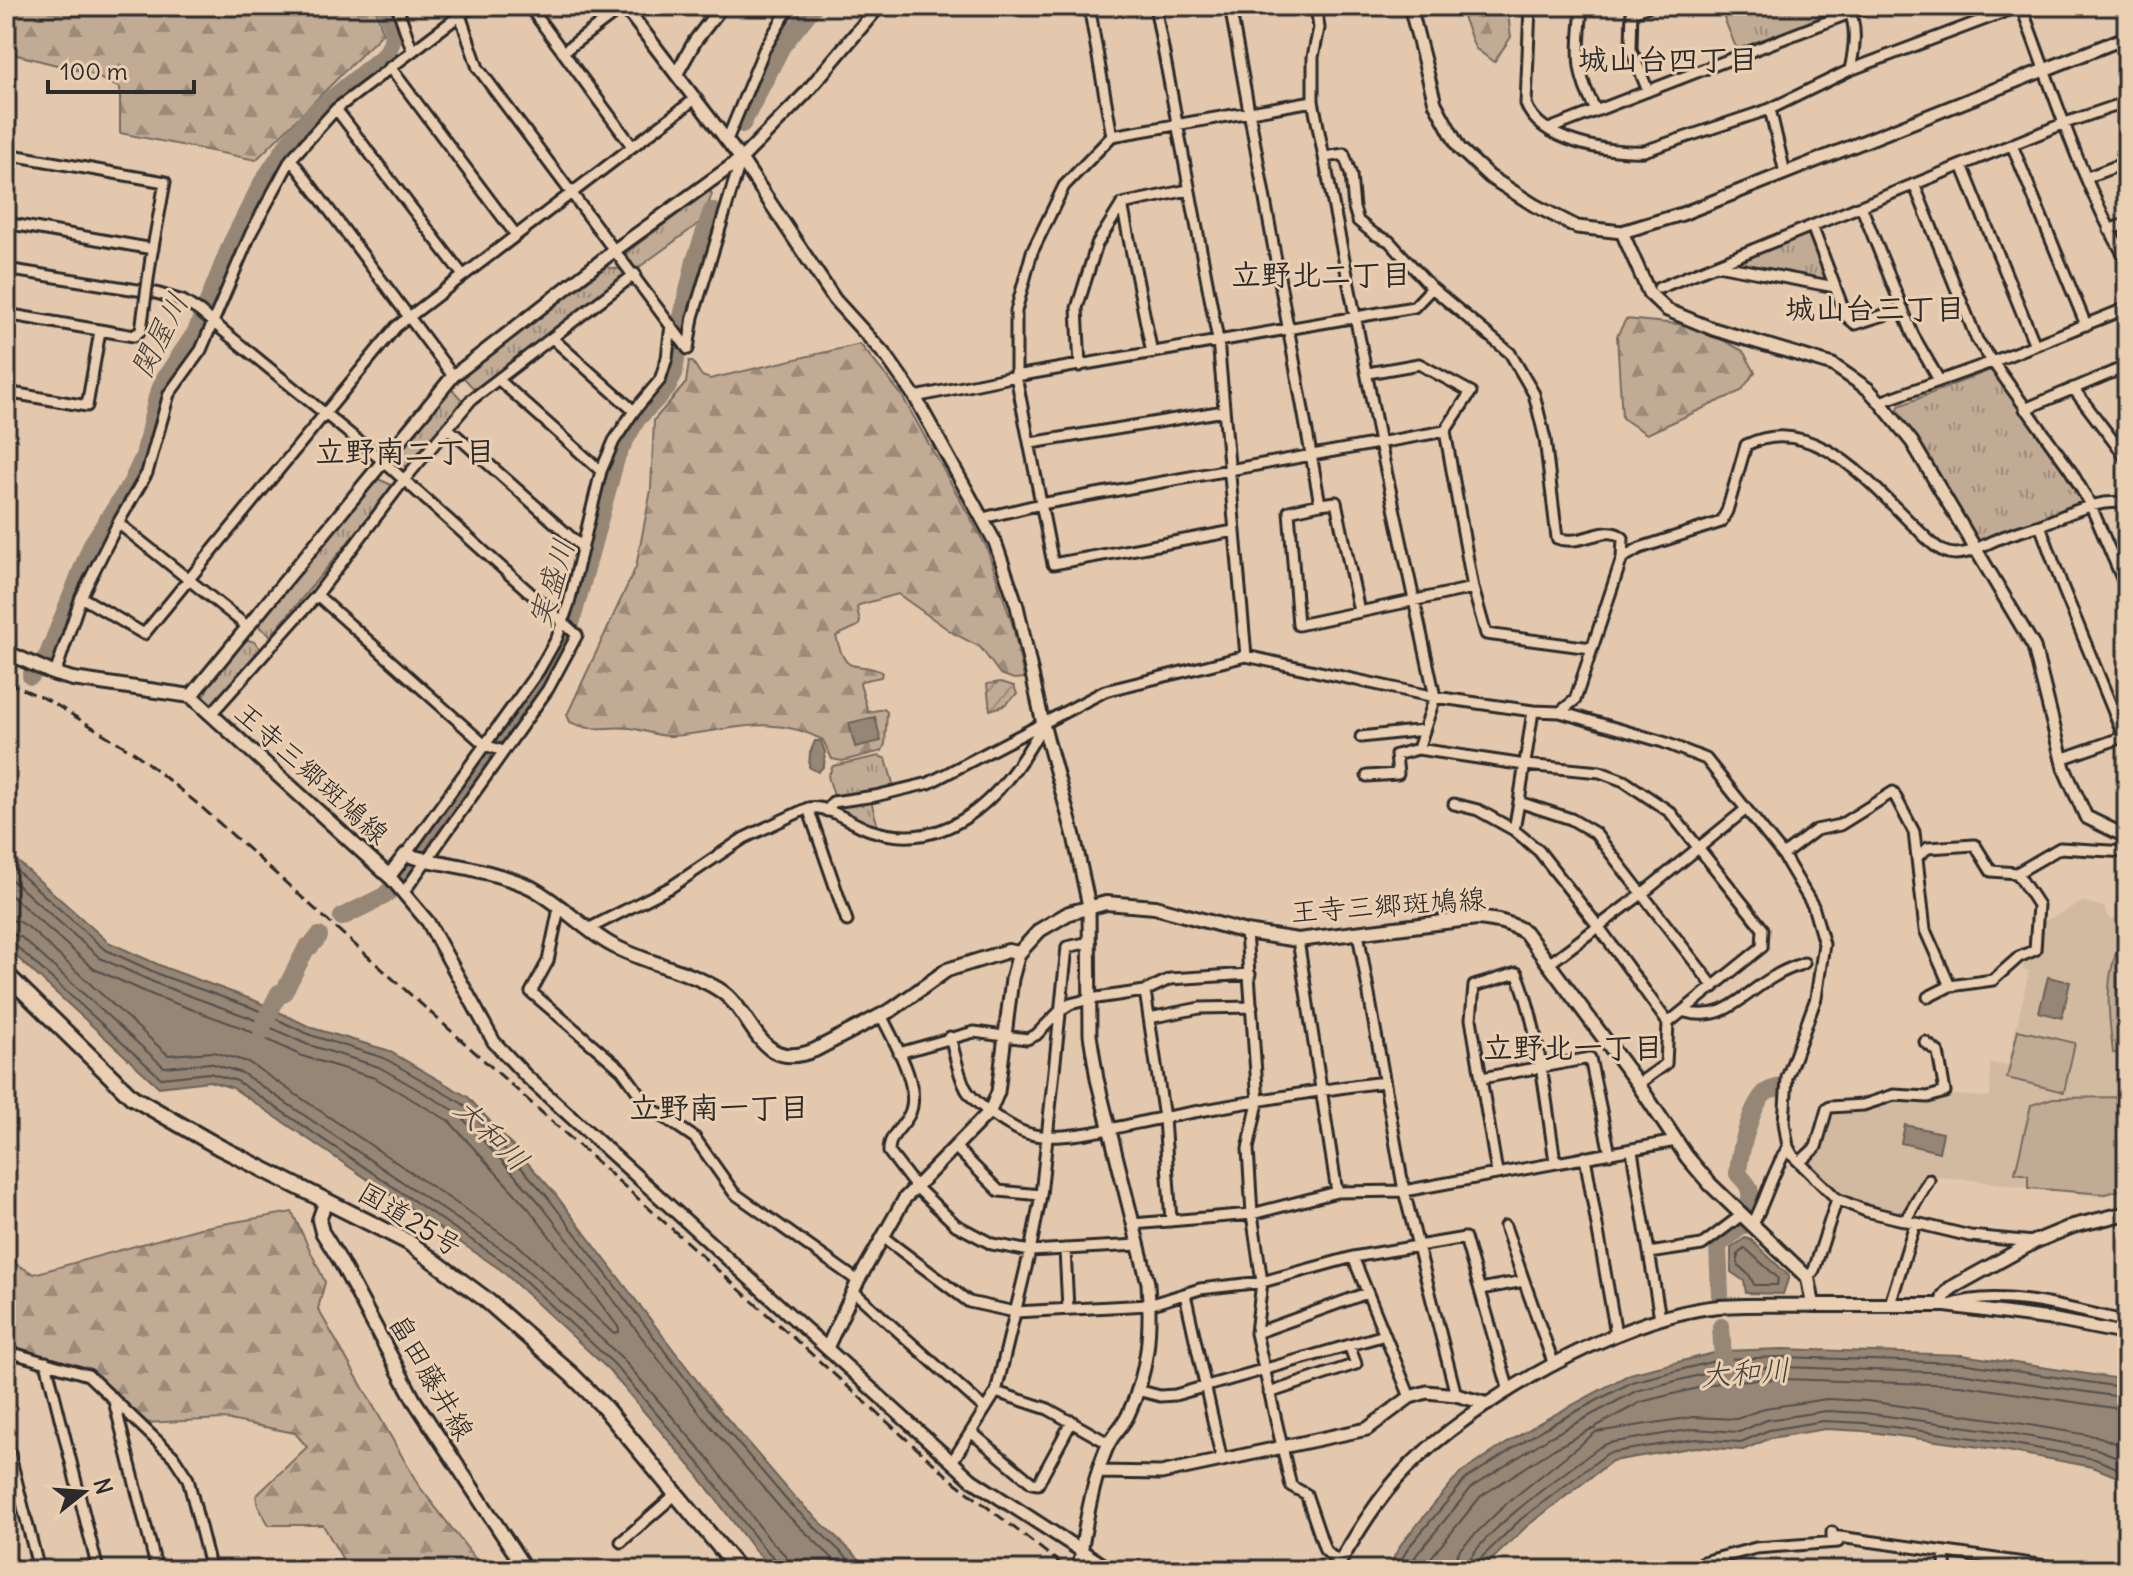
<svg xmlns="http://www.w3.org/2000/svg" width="2133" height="1576" font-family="Delius,'Klee One',sans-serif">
<defs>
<pattern id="grass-tufts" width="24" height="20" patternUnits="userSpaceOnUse" patternTransform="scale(2)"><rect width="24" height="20" fill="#c1ab95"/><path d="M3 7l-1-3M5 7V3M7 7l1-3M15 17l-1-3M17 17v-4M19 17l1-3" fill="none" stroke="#9d8b7a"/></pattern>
<pattern id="forest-firs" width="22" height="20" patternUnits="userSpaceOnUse" patternTransform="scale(2)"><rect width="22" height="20" fill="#c1ab95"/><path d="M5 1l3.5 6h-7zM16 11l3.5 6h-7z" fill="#9d8b7a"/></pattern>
<pattern id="garden-furrows" width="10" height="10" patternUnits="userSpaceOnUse" patternTransform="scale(2)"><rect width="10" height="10" fill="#c1ab95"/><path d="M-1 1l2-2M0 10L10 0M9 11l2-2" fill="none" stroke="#9d8b7a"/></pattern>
</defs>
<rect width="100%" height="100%" fill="#e3c8ad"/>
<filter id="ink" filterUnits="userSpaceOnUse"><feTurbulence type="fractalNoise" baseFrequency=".0125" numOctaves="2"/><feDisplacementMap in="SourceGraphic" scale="16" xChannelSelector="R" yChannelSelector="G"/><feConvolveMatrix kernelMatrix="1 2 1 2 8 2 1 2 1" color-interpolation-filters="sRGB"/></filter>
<g filter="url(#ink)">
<path fill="#d2baa1" d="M2084 901 2105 908 2110 920 2127 914V1190L2101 1197 1956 1178 1923 1177 1913 1204 1898 1218 1848 1202 1833 1193 1808 1166 1807 1159 1828 1114 1834 1109 1896 1098 1932 1102 1948 1095 1990 1097V1064L2008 1065 2029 971 2022 970 2024 963 2037 953 2041 923Z"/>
<path fill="url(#grass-tufts)" stroke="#766b60" stroke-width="2" d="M1719 6H1835L1833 12 1737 50Z
M710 190 712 194 702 221 638 268 634 267 626 253Z
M1803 233 1810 236 1826 278 1820 285 1747 265 1744 257Z
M606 267 624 270V280L475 390 462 376Z
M1988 371H1992L2083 499 2080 506 1985 544 1978 541 1898 410 1899 406Z
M449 388H451L463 401 411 467 407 468 398 460 397 454Z
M378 479 394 486 271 636 258 626 259 622Z
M248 640 255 642 261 650 214 709 204 698 207 686 244 641Z
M879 756 886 759 894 787 835 799 828 776 833 766Z
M871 801 878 827 841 811 839 805Z"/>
<path fill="url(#forest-firs)" stroke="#766b60" stroke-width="2" d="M6 6H375L383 33 256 160 120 133V88L89 73 13 54 6 47Z
M1459 6H1507L1511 37 1494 62 1475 48Z
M1626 319 1697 326 1743 351 1755 372 1741 391 1647 434 1622 418 1617 336Z
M860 344 901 394 986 546 1013 626 1024 678 1014 679 1000 674 980 647 953 633 898 594 859 605 857 608 860 622 858 626 836 636C847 679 853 659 882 672L881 677 861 681 860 684 868 712 884 709 887 712 885 744 882 751 842 761 832 759 823 740C770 712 728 732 672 736 658 737 644 730 630 728 603 725 598 734 570 722L567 715 636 567 651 490 654 420 686 383 689 361H692L702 376 710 379Z
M292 1212 325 1282 318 1309 419 1486 484 1570H349L323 1525H269L258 1506 256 1496 307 1447 295 1433 224 1419 144 1423 89 1370 6 1345V1259L34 1274 200 1228Z"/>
<path fill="url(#garden-furrows)" stroke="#766b60" stroke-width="2" d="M1001 682 1014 686 1017 694 1003 706 990 710 987 684Z"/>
<path fill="#c1ab95" stroke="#766b60" stroke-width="2" d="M2127 946V1054L2113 1053C2109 1017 2104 985 2117 950Z
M2018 1030 2075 1043 2064 1092 2007 1078Z
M2127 1097V1188L2106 1194 2028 1188V1175L2015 1173 2031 1105 2053 1098Z"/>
<path fill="#958676" stroke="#6b6258" stroke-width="2" d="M875 717 881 741 855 747 849 723Z
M821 741 825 752 824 766 818 772 809 767 810 753 815 741Z
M6 851 108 942 166 968 256 1001 312 1028 387 1050 468 1097 552 1190 714 1403 795 1498 871 1570H775L755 1551 696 1473 608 1369 501 1270 233 1088 209 1081 159 1087 6 947Z
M2048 977 2070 982 2062 1018 2039 1012Z
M1905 1125 1943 1133 1939 1152 1901 1143Z
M1745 1238 1751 1240 1789 1276 1783 1294 1746 1293 1744 1281 1731 1272V1248Z
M1783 1349 1962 1355 2127 1380V1481L2093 1467 2002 1450 1863 1431 1825 1429 1771 1438 1743 1450 1696 1447 1612 1461 1527 1526 1481 1570H1387L1401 1544 1460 1473 1539 1423 1630 1374 1722 1351Z"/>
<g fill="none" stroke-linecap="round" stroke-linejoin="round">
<path stroke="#554f49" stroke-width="2" d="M6 861 104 949 163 976 253 1008 310 1035 384 1058 463 1104 546 1195 708 1408 789 1503 860 1570
M6 875 100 958 160 985 248 1017 306 1044 379 1067 457 1112 539 1202 701 1415 782 1510 845 1570
M6 891 94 969 155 996 243 1028 302 1056 375 1078 449 1121 529 1209 619 1328V1332L613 1333 518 1245 248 1062 213 1052 168 1055 28 927 18 921 6 920
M6 932 21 937 164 1067 210 1063 242 1073 513 1257 621 1357 711 1462 769 1539 786 1556 790 1570
M6 942 15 945 161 1078 209 1073 237 1081 507 1264 614 1364 703 1468 761 1545 778 1562 780 1570
M1745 1248 1778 1278 1777 1285H1754L1750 1276 1738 1265V1254Z
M1396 1570 1408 1548 1466 1479 1543 1429 1632 1382 1723 1359 1783 1357 1961 1363 2127 1388
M1407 1570 1417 1554 1472 1487 1548 1438 1636 1391 1724 1369 1783 1367 1960 1373 2127 1398
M1421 1570 1481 1496 1554 1449 1591 1429H1595L1597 1426 1641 1402 1726 1381 1783 1379 1960 1385 2127 1410
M1454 1570 1455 1560 1460 1549 1506 1504 1596 1432 1693 1417 1737 1419 1765 1408 1827 1399 1867 1401 2006 1421 2100 1437 2127 1448
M1466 1570C1468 1540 1573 1467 1600 1447L1609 1443 1694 1429 1739 1432 1767 1420 1826 1411 1865 1413 2004 1432 2097 1449 2127 1461
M1476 1570 1478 1561 1521 1519 1608 1453 1695 1439 1741 1442 1769 1430 1823 1421 1864 1423 2003 1442 2095 1459 2127 1472"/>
<path stroke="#958676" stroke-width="18" d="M742 124 782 46 814 6
M31 676 47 657 92 544 131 484 144 456 157 397 165 378 196 332 232 242 262 183 289 142 313 114 385 55C398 37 392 25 385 6
M342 917 384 896 405 876 527 702 567 638 617 455 637 419 667 388 674 374 681 321 695 261 712 211
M262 1032 263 1025 279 993 283 994 307 947 311 946 319 936
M1749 1204C1753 1190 1748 1184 1738 1174 1739 1155 1751 1101 1768 1091 1772 1089 1777 1088 1781 1087
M1720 1295 1718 1245 1742 1226
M1721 1327 1724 1376"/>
<g stroke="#2b2b2b" stroke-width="15">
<path id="minor" d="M397 6 412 50
M457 6 478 68 688 349
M529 6 632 146
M1089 6 1112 136 1313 101
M1155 6 1218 340 1246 656
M1230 6 1320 504 1289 511 1298 625 1473 588
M1316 6 1319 28 1313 57V101L1380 443 1435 697 1418 749 1525 765 1600 772 1624 781 1670 812 1763 929 1762 947 1668 1023 1666 1064 1638 1084
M1530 6 1526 104C1540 142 1609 153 1644 151L1770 109 1850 70 2020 6
M1582 6C1579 49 1573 71 1596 110
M1632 6 1631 49 1648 91
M1846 6C1859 23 1854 51 1850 70
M2021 6C2053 91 2081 182 2127 261
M1632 12 1650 6
M563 52 624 6
M390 67 516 235
M336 109 462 274
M1770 109 1785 173
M1549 129 1868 6
M1112 136 1064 186 1032 252 1016 311V376L1053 564 1234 531
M727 140 764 50 790 6
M2012 145 2086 325
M6 154 165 182 151 258
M1325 157 1344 154 1351 175 1354 208 1358 221 1374 234 1389 241 1432 288 1510 353 1534 394 1545 439 1557 538C1581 548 1606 522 1623 538L1622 558 1575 700 1560 712
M291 159 453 376
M1962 165 2035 345
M2088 177 2127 162
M1914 184 1977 340 2071 471 2090 504 2127 590
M1122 204 1152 353
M1861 206 1913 335 1939 380
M6 223 153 249
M1812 226 1846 316 1855 324 1903 309
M2109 230 2127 223
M1717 265 1835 287
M6 269 156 293 183 301 199 311 383 461 577 635 548 689 404 892
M1659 288 2065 123 2127 102
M6 314 134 336 141 330
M552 338 634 411
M688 349 693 317 741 159
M1080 366 1077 308 1097 244 1122 204 1188 190
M1368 373 1419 364 1471 392 1445 431 1473 588 1486 634 1591 648
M499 380 601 471
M2073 388 2127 459
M6 392 87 406 100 331
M915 397 1016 376 1414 307 1432 288
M1880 402 1992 362 2127 308
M2025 409 2127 366
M448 428 583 548
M1031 443 1224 411
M1320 504 1336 502 1359 611
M983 518 1041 504 1445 431
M118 523 248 627
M2040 525 2063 588 2124 737
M1622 558 1640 548 1721 522 1727 511 1746 445C1814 412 1870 484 1914 526 1924 535 1935 549 1948 553 1965 557 1979 547 1993 541 2008 534 2025 530 2040 525 2070 514 2094 499 2127 503
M317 595 485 745 503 751
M81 597 144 634 396 327 695 99
M55 674 81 597 118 523 147 473 169 394 201 350 251 233 291 159 336 109 472 6
M1533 711 1519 802 1571 819 1595 833 1714 987
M211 714 317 595 404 480 471 400 635 274
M1361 737 1424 730
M2061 759 2126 736
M1367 776 1398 774 1396 755 1418 749
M1454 804 1478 810 1514 830 1539 851 1598 926 1668 1023
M808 808 847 921
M827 811 833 802 875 796 929 783 1105 691 1246 656 1435 697 1533 711 1560 712 1663 742 1706 759 1783 855 1813 906 1824 944 1816 998 1787 1078 1784 1122 1788 1147 1793 1156 1837 1199 1866 1211 1970 1236 2034 1242
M1514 830 1519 802
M406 854 539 670 557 638 569 603 601 471 614 441 634 411 660 380 667 358 671 325
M1783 855 1816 830 1840 825 1893 792 1914 832 1925 930 1950 986
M1918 856 1928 848 1975 845 1991 871 2017 873 2060 848 2127 852
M559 908 548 961 531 992 622 1070 648 1106 695 1138 734 1193 858 1281
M588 929 671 887 744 838 808 808C828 804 851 824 870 830 952 857 1009 789 1043 724
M1246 932 1258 1102 1248 1149 1252 1214 1262 1282 1256 1333 1291 1486 1306 1494 1325 1550 1339 1563
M1358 933 1404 1191 1456 1395
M1298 940 1337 1192
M1550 963 1643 893 1745 810
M1145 991 1164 1118 1171 1221
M1928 997 1950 986 1993 980 2019 957 2035 950 2038 905 2017 873
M1685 1012C1726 1023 1742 994 1775 976 1784 970 1794 967 1804 963
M881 1015C893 1040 923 1089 909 1115 902 1128 888 1136 889 1152L915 1186 956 1225 992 1244 1030 1251 1138 1245
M1149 1018 1200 1008 1252 1007
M950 1037C955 1054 958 1074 966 1089 975 1105 1013 1130 1030 1134 1064 1143 1127 1124 1162 1118 1236 1104 1310 1091 1384 1082
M899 1053 974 1032 1027 1039 1036 1035 1061 1010 1070 1004 1090 999 1145 991 1170 979 1250 974
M1482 1078 1590 1058 1610 1154
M955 1147 999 1191 1041 1195
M1632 1151 1660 1318
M1585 1157 1616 1334
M1800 1162 1816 1147 1827 1109 1830 1107 1863 1105 1894 1095 1928 1097 1945 1092 1938 1052 1925 1042
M1497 1173 1471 1019 1474 986 1517 973C1539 1025 1546 1104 1555 1161
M1905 1221 1929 1180
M1133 1224 1252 1214 1337 1192 1404 1191 1676 1141
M1753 1224C1766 1199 1773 1171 1788 1147
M1505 1226 1524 1281
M883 1237 969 1302 1015 1312 1149 1305 1200 1289 1262 1282 1353 1257 1465 1238 1509 1391
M1065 1249 1068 1309
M1649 1253 1702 1245 1743 1214
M1353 1257 1410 1397
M1808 1278 1814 1270 1837 1199
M1480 1289 1524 1281 1554 1365
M853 1291 984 1408
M1185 1294 1222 1461
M1890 1304 1915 1224
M1950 1305C2000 1287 2076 1310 2127 1322
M1256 1333 1367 1293
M6 1351 88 1375 173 1456 188 1479 211 1570
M46 1362 98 1570
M1137 1390 1160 1396 1175 1395 1385 1335
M996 1392 1048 1409 1108 1443
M1269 1393 1356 1364 1349 1345
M114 1401 157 1570
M971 1432 1032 1483 1038 1484 1072 1421
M6 1440 39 1570
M952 1462 996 1392 1030 1251 1041 1195 1067 947 1090 942
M1832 1532V1536L2075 1570
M621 1542 676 1494
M1944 1553 1946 1570
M1703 1562 1756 1548 1838 1542"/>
</g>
<g stroke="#2b2b2b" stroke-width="17">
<path id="tertiary" d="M624 6 741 159 835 300 887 357 915 397 995 542 1017 606 1043 724 1074 836 1089 906 1090 1035 1097 1079 1148 1283C1151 1330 1149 1371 1128 1415 1123 1426 1113 1434 1108 1445 1093 1477 1083 1534 1079 1570
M1410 6 1435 103 1459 148 1490 177 1534 205 1577 227 1622 232 1682 214 2127 37
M677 73 695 41 722 6
M1622 232 1649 293 1667 310 1713 329 1833 365 1868 389 1880 402 1912 442 2034 647 2064 768 2086 817 2127 837
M191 696 453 376 615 250 741 159 805 94 879 6
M389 876 428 922 494 1042 526 1076 972 1480 1111 1570
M1942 1305 2050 1319 2127 1334
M827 1348 858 1281 905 1198 990 1111 998 1092 1012 979 1019 953
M1099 1472 1161 1473 1367 1429 1410 1397 1427 1392 1456 1395 1488 1404
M1335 1570C1356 1535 1377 1499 1405 1470 1473 1401 1619 1317 1715 1307 1747 1304 1781 1306 1813 1305"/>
</g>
<g stroke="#2b2b2b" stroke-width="18">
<path id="secondary" d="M6 652 55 674 73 679 191 696 389 876 406 854C419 860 434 861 448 864 472 868 508 877 530 887 559 902 582 928 610 944 644 963 685 969 718 989 756 1012 756 1074 815 1050L893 1009 947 970 1008 951 1019 953 1040 930 1069 913 1106 903 1155 907 1246 932 1298 940 1477 918C1496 920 1509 922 1525 932L1638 1084 1687 1157 1710 1184 1808 1278 1813 1305H1942L1944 1296 1951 1288 2034 1242 2073 1226 2127 1213
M326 1200 319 1220 322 1232 339 1259 414 1400 526 1570"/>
</g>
<g stroke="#2b2b2b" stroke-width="20">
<path id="trunk" d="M6 974 132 1097 219 1147 408 1242 484 1298 572 1375 603 1406 739 1570"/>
</g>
<use href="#minor" stroke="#ebcfb2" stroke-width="9"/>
<use href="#tertiary" stroke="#ebcfb2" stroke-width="11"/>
<use href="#secondary" stroke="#ebcfb2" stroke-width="12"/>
<use href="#trunk" stroke="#ebcfb2" stroke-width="14"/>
<path stroke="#2b2b2b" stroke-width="3" stroke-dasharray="12 6" stroke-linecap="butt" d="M6 682 48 700 135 753 199 805 952 1480 1069 1570
M2113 1570 2127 1539"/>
<g stroke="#2b2b2b" stroke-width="15" stroke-linecap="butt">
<path id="minor-bridge" d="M141 330 151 258"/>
</g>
<use href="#minor-bridge" stroke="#ebcfb2" stroke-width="9"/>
</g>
</g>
<g text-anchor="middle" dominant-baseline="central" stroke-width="6" stroke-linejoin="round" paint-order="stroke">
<g font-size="28" fill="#2b2b2b" stroke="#ebcfb2">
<text transform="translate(312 773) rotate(42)">王寺三郷斑鳩線</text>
<text transform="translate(1388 905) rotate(-4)">王寺三郷斑鳩線</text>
<text transform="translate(410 1219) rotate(31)">国道25号</text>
<text transform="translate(432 1377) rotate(60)">畠田藤井線</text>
</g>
<g font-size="30" font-weight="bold" fill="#2b2b2b" stroke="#ebcfb2">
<text x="1668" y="59">城山台四丁目</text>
<text x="1321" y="274">立野北二丁目</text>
<text x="1875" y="308">城山台三丁目</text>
<text x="405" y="451">立野南二丁目</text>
<text x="1573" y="1047">立野北一丁目</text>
<text x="719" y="1107">立野南一丁目</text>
</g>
<g font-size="30" font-style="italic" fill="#46423e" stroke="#ebcfb2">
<text transform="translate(159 335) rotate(-63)">関屋川</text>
<text transform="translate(551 583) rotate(-73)">実盛川</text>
<text transform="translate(492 1134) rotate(44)">大和川</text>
<text transform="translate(1745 1372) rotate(-4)">大和川</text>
</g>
</g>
<rect width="2133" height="1576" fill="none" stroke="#ebcfb2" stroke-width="32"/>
<rect x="16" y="16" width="2101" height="1544" fill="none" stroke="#2b2b2b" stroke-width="3" filter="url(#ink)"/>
<g transform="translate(84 1492) rotate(73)" stroke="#ebcfb2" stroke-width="6" paint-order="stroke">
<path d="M0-6L14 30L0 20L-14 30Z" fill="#2b2b2b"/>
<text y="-12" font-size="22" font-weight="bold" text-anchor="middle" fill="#2b2b2b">N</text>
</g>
<path d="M48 80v12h146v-12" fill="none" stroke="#2b2b2b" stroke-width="4"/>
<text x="60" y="80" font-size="24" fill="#2b2b2b" stroke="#ebcfb2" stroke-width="6" paint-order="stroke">100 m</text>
</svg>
